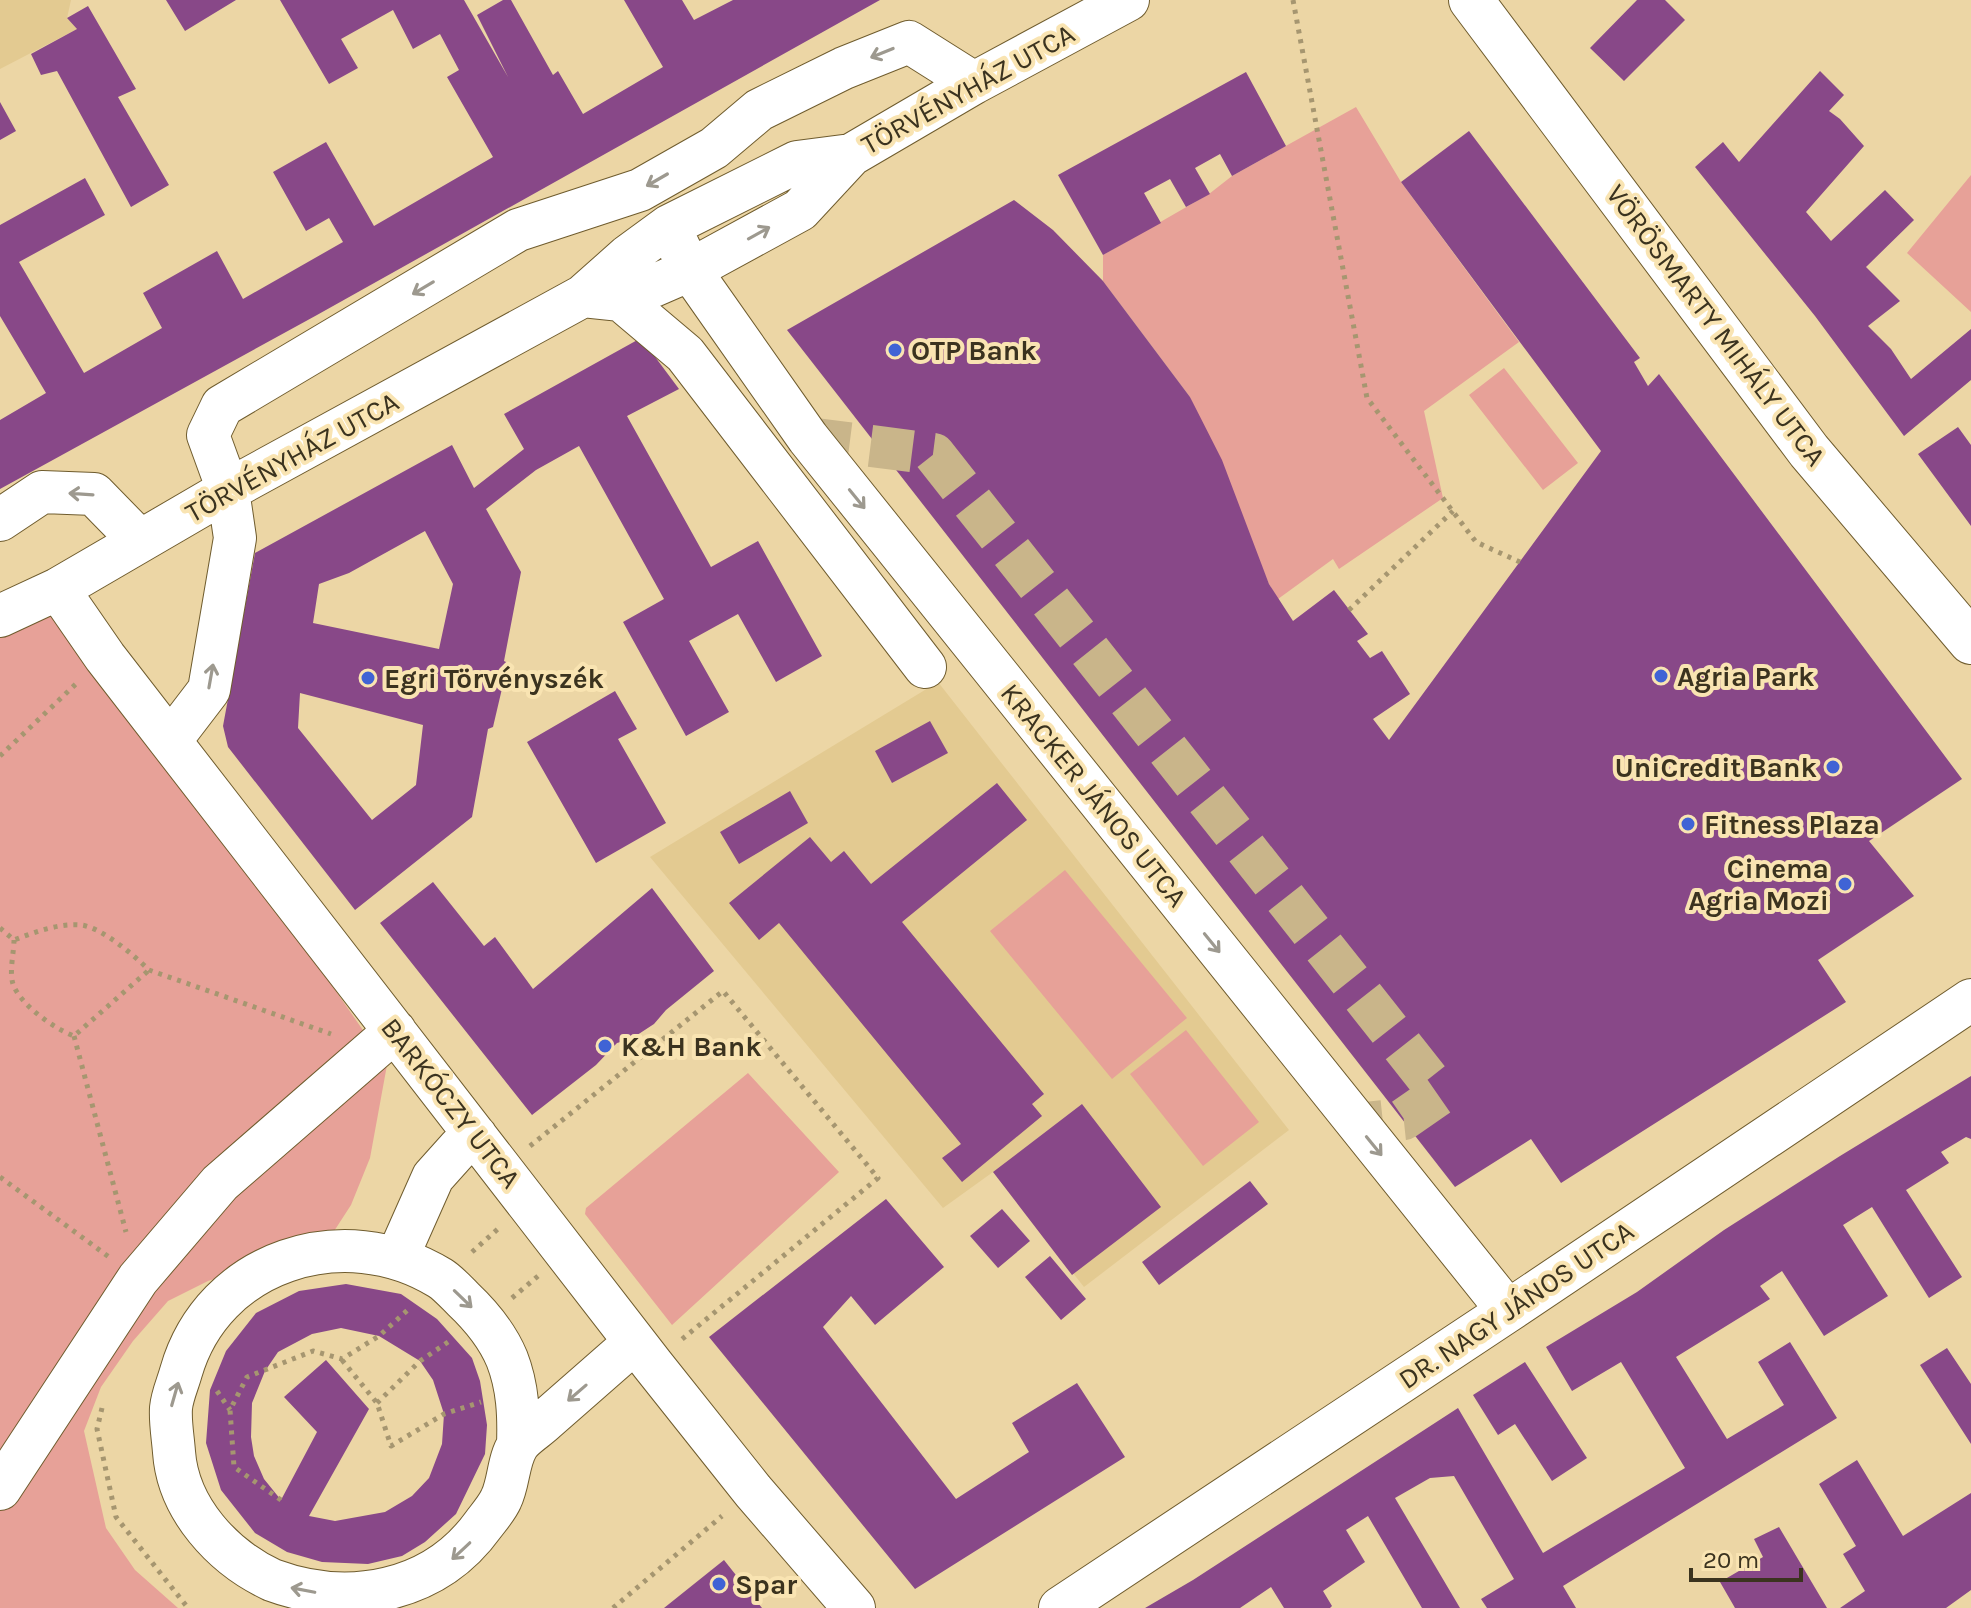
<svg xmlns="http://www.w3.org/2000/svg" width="1971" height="1608" font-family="Karla,sans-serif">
<rect width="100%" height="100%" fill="#ecd6a5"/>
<path fill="#e3ca91" d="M0 0H71L67 18 77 29 0 69Z
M938 682 1289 1130 1084 1287 993 1172 943 1208 650 857Z"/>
<path fill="#e7a198" d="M1356 107 1401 182 1519 342 1424 411 1443 498 1339 569 1333 559 1278 599 1269 584 1190 397 1103 281V255L1209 194 1232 176Z
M1971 175V312L1907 253Z
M1504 368 1578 463 1543 490 1469 395Z
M58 589 387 1065 370 1158 351 1205 327 1242 208 1281 168 1301 133 1341 101 1387 84 1431 106 1528 135 1570 178 1608H0V616Z
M1065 870 1187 1018 1112 1079 990 931Z
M1186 1030 1259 1122 1203 1166 1130 1074Z
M748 1073 839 1172 672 1325 585 1214 586 1208Z"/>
<path fill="#884888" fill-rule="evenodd" d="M166 0H236L185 31Z
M280 0H464L508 77 477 15 503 0H511L553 75 558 71 583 114 663 67 624 0H682L694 20 733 0H880L317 315 0 489V420L46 393 0 316V225L85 178 105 215 19 262 84 373 162 328 143 293 217 251 243 299 343 242 329 218 306 231 273 172 326 142 374 226 493 157 447 77 459 70 440 34 413 49 393 10 341 39 358 68 329 84Z
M1637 0H1665L1685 20 1624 81 1590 48Z
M88 6 136 89 118 97 169 185 131 207 57 71 41 75 31 54 77 29 67 18Z
M1820 71 1844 95 1829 111 1840 119 1864 146 1806 212 1831 241 1885 190 1914 220 1866 267 1900 301 1868 326 1891 349 1911 379 1971 329V380L1904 436 1815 316 1695 167 1723 142 1739 162Z
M1246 72 1286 146 1232 176 1220 154 1195 168 1210 194 1186 207 1170 179 1144 193 1161 223 1103 255 1058 175Z
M0 102 16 131 0 140Z
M1469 131 1640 358 1634 362 1648 386 1659 374 1962 779 1869 841 1914 896 1818 960 1846 1002 1561 1183 1531 1139 1455 1187 787 330 1014 200 1053 230 1103 281 1190 397 1222 460 1269 584 1293 621 1334 590 1368 634 1357 641 1370 658 1382 651 1410 694 1373 719 1389 740 1601 451 1401 182Z
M641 338 679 389 627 416 711 567 758 541 822 656 776 682 738 614 689 641 729 712 686 736 623 622 664 599 579 446 536 470 486 509 521 572 504 661 508 663 493 727 488 729 472 817 355 910 228 747 223 726 255 553 452 445 474 488 524 449 504 414ZM425 531 453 584 439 649 313 623 319 584 349 573ZM300 693 423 725 416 785 372 820 298 728Z
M1958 427 1971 445V526L1918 454Z
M615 691 637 729 618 739 666 823 596 863 527 742Z
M930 721 948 753 892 783 875 751Z
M997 783 1027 820 902 922 1044 1094 1032 1104 1042 1116 962 1182 942 1158 961 1144 779 923 759 940 729 903 810 837 831 862 844 851 871 884Z
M790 791 808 823 739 864 720 832Z
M433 882 484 946 495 937 533 989 652 888 714 971 666 1010 654 1024 631 1039 617 1043 596 1065 532 1115 380 923Z
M1971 1076V1139L1966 1137 1941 1152 1949 1163 1906 1190 1962 1277 1929 1298 1872 1207 1843 1225 1888 1296 1824 1336 1782 1271 1760 1286 1770 1299 1676 1357 1727 1439 1784 1405 1758 1362 1790 1342 1837 1418 1563 1586 1576 1608H1487L1481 1599 1514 1579 1454 1476 1430 1478 1395 1498 1460 1608H1422L1368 1516 1346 1530 1365 1562 1323 1591 1332 1606 1330 1608H1284L1271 1587 1240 1608H1145L1193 1580 1458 1408 1543 1553 1685 1468 1621 1362 1572 1391 1546 1347 1637 1292 1724 1230 1840 1156Z
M1082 1104 1161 1207 1072 1275 993 1172Z
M1250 1181 1268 1204 1159 1285 1142 1262Z
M886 1199 944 1267 875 1325 851 1296 823 1327 956 1499 1029 1452 1012 1423 1077 1383 1125 1457 915 1589 709 1337Z
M1002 1209 1030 1241 998 1268 970 1236Z
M1050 1256 1086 1299 1061 1320 1025 1277Z
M346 1284 401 1294 437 1319 472 1358 480 1381 487 1425 485 1454 456 1514 425 1542 402 1556 368 1564 322 1562 287 1552 255 1533 221 1490 206 1443 210 1390 226 1351 256 1313 299 1291ZM341 1328 379 1336 420 1361 433 1380 444 1414 442 1444 429 1478 412 1496 385 1512 335 1521 309 1516 369 1409 326 1360 284 1397 317 1432 281 1500 264 1479 254 1456 251 1437 252 1403 265 1371 278 1352 312 1334Z
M1947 1348 1971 1384V1444L1920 1365Z
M1525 1362 1587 1458 1552 1481 1515 1424 1498 1435 1473 1395Z
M1857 1460 1903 1536 1971 1493V1590L1946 1608H1840L1865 1591 1843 1554 1856 1546 1819 1484Z
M1779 1527 1827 1608H1735L1720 1582 1763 1557 1754 1539Z
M724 1560 762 1608H664Z"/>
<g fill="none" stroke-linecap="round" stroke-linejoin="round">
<path stroke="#c9b58a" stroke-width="42" stroke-dasharray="42 21" stroke-linecap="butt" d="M808 438 934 454 1440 1094 1404 1119 1357 1124"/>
<g stroke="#6f5c2e" stroke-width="44">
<path id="minor" d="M669 226 690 270 808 438 1508 1311
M583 296 621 300 690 270 800 210 851 155 974 83 1128 0
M621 300 685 354 925 667
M0 520 42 492 94 494 140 541
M58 589 105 657 652 1364 753 1491 854 1608
M0 616 58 589 228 490 583 296 628 256 669 226 797 162 851 155
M170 741 209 690 235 538 228 490 208 435 222 406 518 230 640 190 714 148 759 110 844 68 909 42 974 83
M397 1258 433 1177 459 1148 476 1136
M518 1445C519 1416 518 1387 507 1359 497 1335 481 1316 463 1299 456 1292 448 1283 440 1278 344 1219 213 1260 181 1372 178 1383 172 1396 171 1408 170 1422 173 1438 174 1452 178 1509 223 1557 272 1580 348 1608 434 1593 483 1525 489 1517 497 1508 501 1499 509 1483 508 1460 518 1445 524 1436 538 1428 546 1420 576 1394 605 1368 635 1342
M0 1489 138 1279 220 1183 395 1031
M1060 1608 1508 1311 1971 1000"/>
</g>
<g stroke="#6f5c2e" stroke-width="46">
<path id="major" d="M1471 0 1809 451 1971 642"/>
</g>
<path stroke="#a69670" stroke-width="5" stroke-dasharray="4 6" stroke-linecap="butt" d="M1293 0 1367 398 1476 542 1520 562
M1349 610 1453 511
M0 756 78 682
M0 928 14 940C35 932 59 923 81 925 101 927 135 956 149 970L331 1034
M14 940C14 952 9 972 13 984 20 1005 55 1029 74 1036L149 970
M74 1036 126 1232
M530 1146 723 991 878 1178 681 1340
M0 1177 109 1257
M472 1252 500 1227
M512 1298 538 1276
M342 1360 377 1403 391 1446 444 1414 481 1402
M217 1391 230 1410
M377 1403 420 1361 451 1340
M102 1408 97 1429 116 1517 188 1608
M281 1500 234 1467 230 1410 247 1377 313 1351 342 1359 379 1336 411 1307
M613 1608 722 1516"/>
<use href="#minor" stroke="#fff" stroke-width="42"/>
<use href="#major" stroke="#fff" stroke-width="44"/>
</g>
<defs><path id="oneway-shaft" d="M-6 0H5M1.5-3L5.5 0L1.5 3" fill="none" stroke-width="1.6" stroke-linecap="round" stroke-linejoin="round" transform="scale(2)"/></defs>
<g stroke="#9d998f">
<use href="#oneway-shaft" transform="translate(882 53) rotate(158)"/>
<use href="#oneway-shaft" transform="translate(657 180) rotate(150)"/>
<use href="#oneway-shaft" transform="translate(759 233) rotate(-29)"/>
<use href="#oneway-shaft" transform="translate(423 288) rotate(149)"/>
<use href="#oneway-shaft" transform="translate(81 494) rotate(-176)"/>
<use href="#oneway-shaft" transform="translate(857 499) rotate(51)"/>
<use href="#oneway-shaft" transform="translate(211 676) rotate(-80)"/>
<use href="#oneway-shaft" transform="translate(1212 943) rotate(51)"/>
<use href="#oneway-shaft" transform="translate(1374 1146) rotate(51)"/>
<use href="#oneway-shaft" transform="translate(463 1299) rotate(44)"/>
<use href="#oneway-shaft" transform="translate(577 1393) rotate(139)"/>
<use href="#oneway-shaft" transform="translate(175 1394) rotate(-74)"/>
<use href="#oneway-shaft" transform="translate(461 1551) rotate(137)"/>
<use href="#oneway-shaft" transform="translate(303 1590) rotate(-169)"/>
</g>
<g fill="#4063d5" stroke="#f9e4b2" stroke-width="3">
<circle cx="895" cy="350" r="8"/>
<circle cx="1661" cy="676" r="8"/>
<circle cx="368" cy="678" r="8"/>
<circle cx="1833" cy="767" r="8"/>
<circle cx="1688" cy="824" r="8"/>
<circle cx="1845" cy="884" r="8"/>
<circle cx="605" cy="1046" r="8"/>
<circle cx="719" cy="1584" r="8"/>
</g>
<g text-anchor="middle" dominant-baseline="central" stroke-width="8" stroke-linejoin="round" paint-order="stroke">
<g font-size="28" fill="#3b331f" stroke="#f9e4b2">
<text transform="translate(968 89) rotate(-29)">TÖRVÉNYHÁZ UTCA</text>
<text transform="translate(1716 325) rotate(53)">VÖRÖSMARTY MIHÁLY UTCA</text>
<text transform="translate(292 457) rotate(-29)">TÖRVÉNYHÁZ UTCA</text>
<text transform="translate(1094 795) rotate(51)">KRACKER JÁNOS UTCA</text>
<text transform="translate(451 1103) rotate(52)">BARKÓCZY UTCA</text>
<text transform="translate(1516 1305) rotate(-34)">DR. NAGY JÁNOS UTCA</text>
</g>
<g font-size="28" font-weight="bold" fill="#3b331f" stroke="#f9e4b2" text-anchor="start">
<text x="911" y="350">OTP Bank</text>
<text x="1677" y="676">Agria Park</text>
<text x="384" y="678">Egri Törvényszék</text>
<text x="1817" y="767" text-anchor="end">UniCredit Bank</text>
<text x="1704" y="824">Fitness Plaza</text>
<text x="1829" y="868" text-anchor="end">Cinema<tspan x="1829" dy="32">Agria Mozi</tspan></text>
<text x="621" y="1046">K&amp;H Bank</text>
<text x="735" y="1584">Spar</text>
</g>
</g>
<path d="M1691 1568v12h110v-12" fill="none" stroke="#3b331f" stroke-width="4"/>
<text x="1703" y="1568" font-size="24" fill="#3b331f" stroke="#f9e4b2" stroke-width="6" paint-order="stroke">20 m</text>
</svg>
